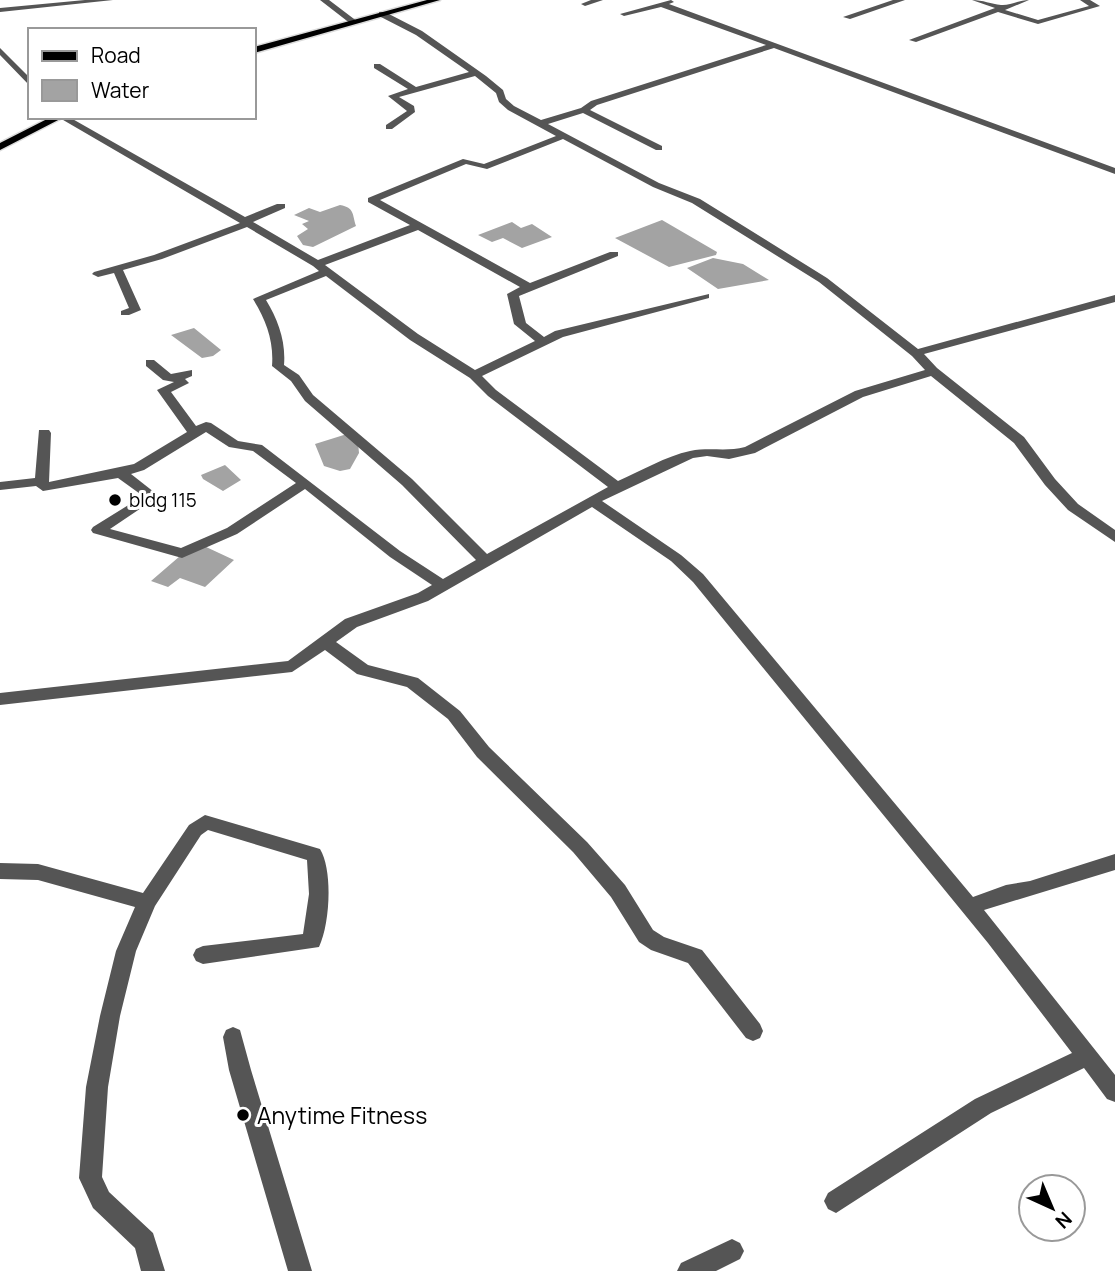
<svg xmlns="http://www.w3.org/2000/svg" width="1115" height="1271" font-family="Manrope,sans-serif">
<rect width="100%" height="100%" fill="#fff"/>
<path fill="#a3a3a3" d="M340 205C355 208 352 214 356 226L313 247 303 245 297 236 308 229 302 224 309 221 294 215 309 208 320 212Z
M662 220 717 252 716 255 669 267 615 238Z
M512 222 521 228 532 224 552 237 522 248 503 238 492 242 478 235Z
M713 258 743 264 769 280 718 289 687 268Z
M194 328 221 350 213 356 202 358 171 335Z
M347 434 358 442 359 453 350 469 340 471 324 466 315 444Z
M225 465 241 480 223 491 203 479 201 475Z
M204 546 234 560 205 587 180 578 168 587 151 581 180 556Z"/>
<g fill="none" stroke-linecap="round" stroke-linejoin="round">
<g stroke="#dbdbdb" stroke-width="3">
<path id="major" d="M427 0H440L254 53V47Z
M51 117H64L0 150V143Z"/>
</g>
<path fill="#555" fill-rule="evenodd" d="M85 0H113L0 12V8Z
M320 0H329L358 22 351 24Z
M591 0H603L585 6 581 4Z
M671 0 674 2 669 4 1115 168V174L774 48 597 105 590 110 662 146V150H656L583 113 548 124 659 183 700 199 827 278 918 349 1115 295V302L924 354 937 368 1024 437 1055 479 1078 504 1115 530V542L1068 510 1045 485 1014 443 931 376 863 397 755 453 729 459 707 456 693 458 602 501 681 555 703 574 973 897 1006 885 1030 881 1115 854V870L984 910 1115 1075V1102L1107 1099 1084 1068 991 1113 836 1213 828 1209 824 1201 828 1193 975 1099 1072 1053 988 943 693 582 671 561 592 507 428 601 357 627 336 642 368 665 418 678 460 711 489 747 587 842 625 885 653 930 664 937 702 950 760 1024 763 1031 760 1038 753 1041 746 1038 688 963 651 950 639 942 611 897 573 852 477 757 448 719 407 687 357 674 325 650 292 672 0 705V693L288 661 345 619 418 593 432 585 390 557 305 489 237 534 182 558 93 533 91 530 93 527 143 496 118 478 43 491 36 486 0 490V482L35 478 39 430H49L51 433 49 482 134 464 187 432 157 390 174 382 163 380 146 366V360H154L171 374 192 370V376L185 379 189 383 171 392 196 426 206 422 211 423 238 441 262 445 400 551 443 579 476 560 402 485 305 401 291 381 272 366C274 341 266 320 253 299L319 271 313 266 247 227 162 259 123 270 141 310 129 315H121V311L129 308 114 273 98 277 92 274 94 272 154 255 240 223 58 117H69L245 217 277 204H285V208L253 222 318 260 410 225 368 202V198L463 159 484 164 556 136 508 110 499 102 496 93 475 76 399 97 414 106 415 112 392 129H386V125L407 111 388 96 408 89 374 68V64H380L416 87 469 72 416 35 379 16V12H385L422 31 486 76 503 90 506 99 514 106 541 120 581 108 591 101 766 45 661 7 624 16 620 14ZM563 139 653 187 692 203 819 282 912 356 925 370 855 391 745 447C727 452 709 447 690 451 666 456 641 471 618 481L496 390 482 376 563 337 709 298V294L555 331 544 337 526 323 519 296 618 256V252H610L530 283 380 200 466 164 487 169ZM418 230 520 287 507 294 514 324 535 341 475 370 418 334 325 265ZM326 276 410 340 470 378 488 396 608 487 487 554 412 479 313 395 299 375 284 365C286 341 278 320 266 300ZM206 432 229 447 253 451 296 483 227 528 181 548 110 529 159 496 131 474 144 470Z
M893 0H905L850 19 843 17Z
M972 0C983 0 991 4 1001 5 1009 6 1019 0 1029 0L1005 10 1038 20 1089 6 1080 0H1090L1100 6 1038 24 998 12 916 42 909 40 995 8Z
M0 48 30 78V86L0 55Z
M205 815 320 849C333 870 330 924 319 947L203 964 196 961 193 955 196 949 203 946 303 934 309 894 307 860 208 830 201 835 155 906 136 951 120 1016 108 1087 102 1177 109 1192 153 1233 165 1271H141L135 1248 93 1208 79 1178 86 1087 100 1016 116 951 135 907 38 880 0 879V863L38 864 143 893 189 825Z
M233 1027 240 1030 251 1070 312 1271H288L229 1070 223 1037 226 1030Z
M732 1239 740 1243 744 1251 740 1259 716 1271H677L681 1263Z"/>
<use href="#major" fill="#000" fill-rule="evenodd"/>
</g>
<g fill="#000" stroke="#fff" stroke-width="2.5">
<circle cx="115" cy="500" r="7"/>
<circle cx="243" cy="1115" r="7"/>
</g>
<g text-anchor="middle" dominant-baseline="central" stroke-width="6" stroke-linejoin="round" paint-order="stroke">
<g font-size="19" fill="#000" stroke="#fff" text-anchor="start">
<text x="129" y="500">bldg 115</text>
</g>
<g font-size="23" fill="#000" stroke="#fff" text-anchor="start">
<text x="257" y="1115">Anytime Fitness</text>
</g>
</g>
<rect x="28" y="28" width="228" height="91" fill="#ffffff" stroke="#999999" stroke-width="2"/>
<rect x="42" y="51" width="35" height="10" fill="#000000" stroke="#999999" stroke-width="2"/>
<text x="91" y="63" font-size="21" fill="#000000">Road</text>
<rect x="42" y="80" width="35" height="21" fill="#a3a3a3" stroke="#999999" stroke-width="2"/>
<text x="91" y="98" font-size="21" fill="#000000">Water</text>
<g transform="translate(1052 1208) rotate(136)"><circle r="33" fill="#ffffff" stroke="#999999" stroke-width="2"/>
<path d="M0-5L12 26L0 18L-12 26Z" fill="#000000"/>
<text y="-10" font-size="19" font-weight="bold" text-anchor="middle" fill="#000000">N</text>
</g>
</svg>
